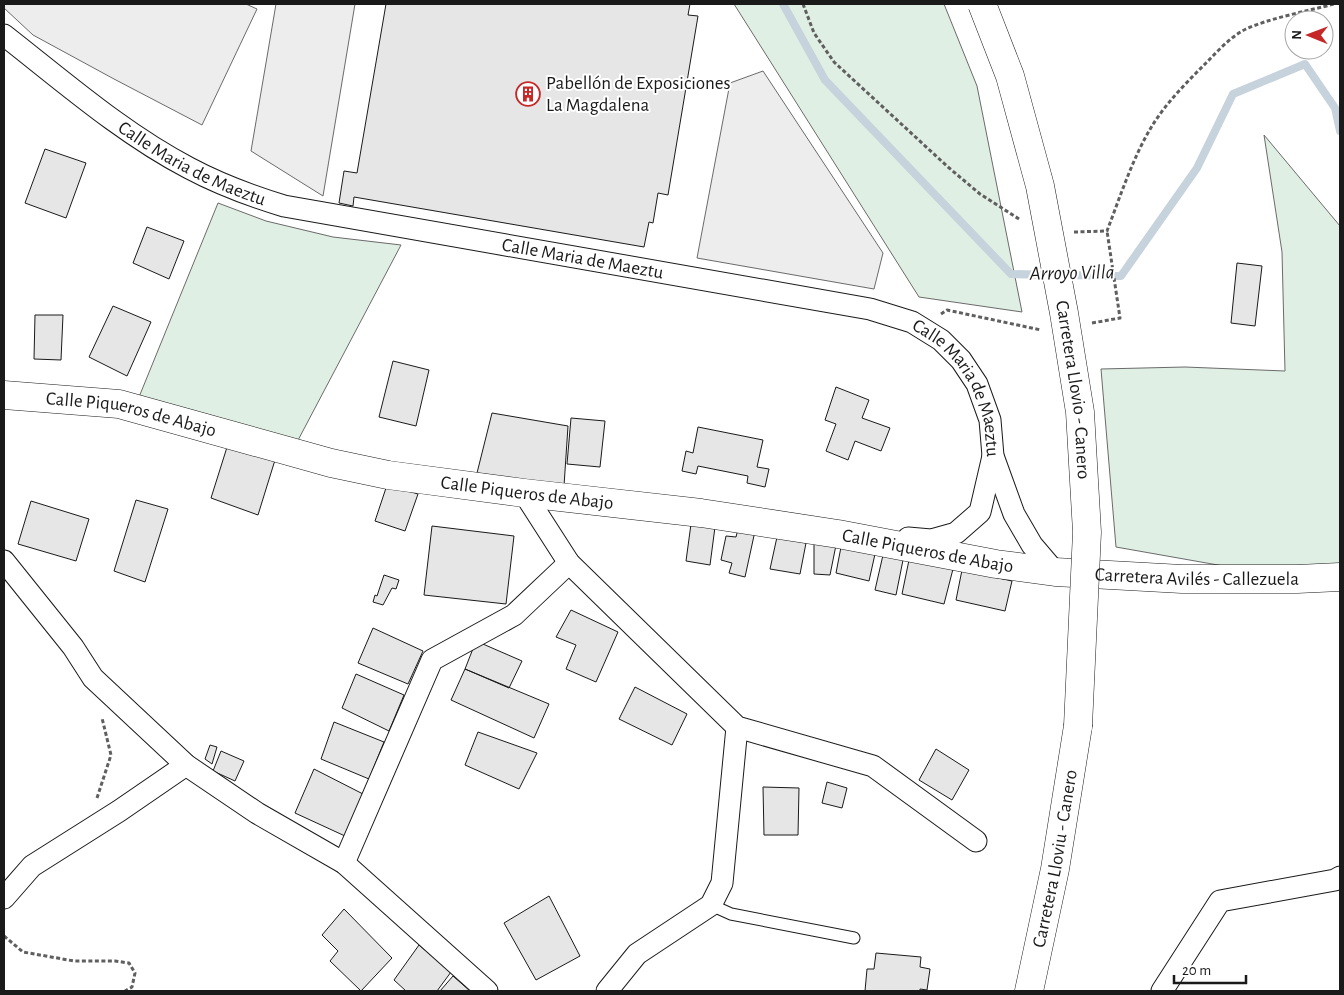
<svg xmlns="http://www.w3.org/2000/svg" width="1344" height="995" font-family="'Alegreya Sans',sans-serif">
<rect width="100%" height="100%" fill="#fff"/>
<path fill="#e0efe3" stroke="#6a6a6a" d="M734 4H944L977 86 1022 312 919 297Z
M1264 135 1340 226V570L1297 579 1116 547 1101 369 1185 367 1285 371 1282 252Z
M218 203 266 221 333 237 401 245 296 444 139 397Z"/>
<path fill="#ededed" stroke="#6a6a6a" d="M4 4H246L257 9 202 125 114 79 33 35 4 8Z
M276 4H355L323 196 251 151Z
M763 71 883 253 874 289 697 258 730 83Z"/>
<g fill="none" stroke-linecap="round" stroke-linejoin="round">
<path stroke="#c6d2dc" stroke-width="8" d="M783 4 825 80 1011 274 1051 275
M1063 275 1121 276 1197 168 1233 94 1305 64 1335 108 1340 131"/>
</g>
<path fill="#e6e6e6" stroke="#1a1a1a" d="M386 4H690L688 15 698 16 668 195 658 193 653 223 649 222 644 247 354 197 353 206 339 203 344 171 357 173Z
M45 149 86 163 66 218 25 203Z
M147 227 184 241 169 279 133 263Z
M1237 263 1262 266 1255 326 1231 323Z
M113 306 151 322 127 376 89 357Z
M35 315H63L61 360 34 359Z
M393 361 429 370 416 426 379 417Z
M836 387 869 400 862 418 890 428 881 451 855 441 848 460 826 451 836 424 825 420Z
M492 413 568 426 564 486 477 473Z
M571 418 605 421 600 467 567 464Z
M698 427 763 440 757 467 769 469 765 487 747 483 748 476 698 466 696 474 682 471 686 451 693 453Z
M228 444 275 460 258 515 211 498Z
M387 485 418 494 405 531 375 521Z
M136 500 168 509 145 582 114 571Z
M31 501 89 519 76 561 18 544Z
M691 524 715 527 710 565 686 561Z
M432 526 514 536 506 604 424 595Z
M738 529 755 531 745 577 729 573 732 563 721 560 726 536 736 537Z
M777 537 806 543 800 574 770 569Z
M814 543 836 545 830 575 814 574Z
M841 547 875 554 869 581 836 573Z
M883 555 903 560 896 595 875 590Z
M909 560 953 569 944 604 902 594Z
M962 570 1012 581 1005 611 956 600Z
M384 575 399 580 396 589 392 588 383 605 373 602 375 595 377 596Z
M571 610 618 632 596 682 566 669 576 645 556 637Z
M373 628 423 651 408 684 358 663Z
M476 641 522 661 509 688 465 669Z
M465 669 549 704 534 738 451 700Z
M356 674 404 695 389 731 342 708Z
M635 687 687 714 672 745 619 719Z
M334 722 384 742 369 779 321 759Z
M478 732 537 753 519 789 465 765Z
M210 745 217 747 212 764 205 759Z
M936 749 969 770 952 800 919 780Z
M221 751 244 761 235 781 213 771Z
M314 769 363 794 345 836 295 813Z
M827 782 847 788 842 808 822 803Z
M763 787 799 788 798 835H764Z
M549 896 580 956 536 980 504 923Z
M344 909 392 958 361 991 330 961 338 951 322 935Z
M419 945 451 972 437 991H406L394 980Z
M876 953 921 957 920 967 930 969 927 990 920 989V991H865L867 969H874Z
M453 976 470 991H440Z"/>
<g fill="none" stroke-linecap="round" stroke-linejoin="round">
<g stroke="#1a1a1a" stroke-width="13">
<path id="lane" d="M711 905 731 914 854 938"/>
</g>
<g stroke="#1a1a1a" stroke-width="23">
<g id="street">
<path id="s1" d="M4 35C63 81 122 133 189 168 219 184 251 196 284 206L870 309 912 322 941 340 961 360 977 384 990 420 993 456 1014 514 1032 545 1055 572"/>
<path d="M524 493 569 563 737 727 873 766 976 841"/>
<path d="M908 538 931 540 956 533 980 512 993 456"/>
<path d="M4 561 73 647 93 678 186 765 257 813 344 863 487 991"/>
<path d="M344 863 432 660 514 615 569 563"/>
<path d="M4 898 32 866 119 811 186 765"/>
<path d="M607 991 637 954 711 905 722 883 737 727"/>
<path d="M1162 991 1220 901 1335 880 1340 877"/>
</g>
</g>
<g stroke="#1a1a1a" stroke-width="29">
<g id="secondary">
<path id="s2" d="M4 395 119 404 331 463 388 475 524 493 701 513 838 534 996 564 1055 572 1182 579H1297L1340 577"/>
</g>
</g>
<g stroke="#1a1a1a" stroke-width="29">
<g id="highway">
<path id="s3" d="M1029 991 1055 869 1078 726"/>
</g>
</g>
<path stroke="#5f5f5f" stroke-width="3" stroke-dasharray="4 2.5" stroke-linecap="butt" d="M803 4 814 33 834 62 948 167 980 194 1019 219
M1074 232 1107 231C1120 197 1133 157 1152 126 1166 103 1187 82 1206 63 1218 51 1230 37 1246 29 1270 18 1308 11 1334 4
M941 314 947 310 1041 330
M1092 323 1120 318 1107 231
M97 798 111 755 102 718
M4 936 23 952 74 961H115L129 963 135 973 132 987 125 991"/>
<use href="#lane" stroke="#fff" stroke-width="11"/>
<use href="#street" stroke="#fff" stroke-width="21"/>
<use href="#secondary" stroke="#fff" stroke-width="28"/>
<use href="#highway" stroke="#fff" stroke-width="28"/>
<g stroke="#1a1a1a" stroke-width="29" stroke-linecap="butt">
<g id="highway-bridge">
<path id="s4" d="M982 4 1010 76 1040 186 1064 313 1080 412 1087 532 1078 726"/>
</g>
</g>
<use href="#highway-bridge" stroke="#fff" stroke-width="28"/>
</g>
<defs>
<g id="building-ring" transform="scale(1.25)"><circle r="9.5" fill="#fff" stroke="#c62828" stroke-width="1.5"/><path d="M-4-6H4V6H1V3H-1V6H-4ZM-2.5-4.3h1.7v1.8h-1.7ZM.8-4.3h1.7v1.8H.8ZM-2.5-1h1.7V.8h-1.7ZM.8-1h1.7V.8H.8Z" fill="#c62828"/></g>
</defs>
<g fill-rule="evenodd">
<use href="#building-ring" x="528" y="94"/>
</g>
<g text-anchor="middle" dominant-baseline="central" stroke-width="4" stroke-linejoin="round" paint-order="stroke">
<g font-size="19" fill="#1a1a1a" stroke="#fff" text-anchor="start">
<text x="546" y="83">Pabellón de Exposiciones<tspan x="546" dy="22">La Magdalena</tspan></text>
</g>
<g font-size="19" fill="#1a1a1a" stroke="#fff">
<text stroke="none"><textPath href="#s1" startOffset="229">Calle Maria de Maeztu</textPath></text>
<text stroke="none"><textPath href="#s1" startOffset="634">Calle Maria de Maeztu</textPath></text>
<text stroke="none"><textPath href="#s4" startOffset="398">Carretera Llovio - Canero</textPath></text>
<text stroke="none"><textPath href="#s1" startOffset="1054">Calle Maria de Maeztu</textPath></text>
<text stroke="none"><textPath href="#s2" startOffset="129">Calle Piqueros de Abajo</textPath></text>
<text stroke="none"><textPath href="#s2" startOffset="534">Calle Piqueros de Abajo</textPath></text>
<text stroke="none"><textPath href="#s2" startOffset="939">Calle Piqueros de Abajo</textPath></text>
<text stroke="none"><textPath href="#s2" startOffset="1210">Carretera Avilés - Callezuela</textPath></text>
<text stroke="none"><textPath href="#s3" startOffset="135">Carretera Lloviu - Canero</textPath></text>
</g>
<g font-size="20" font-style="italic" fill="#1a1a1a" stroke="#fff">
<text transform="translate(1072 273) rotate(-1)">Arroyo Villa</text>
</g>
</g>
<rect width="1344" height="995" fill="none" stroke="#1a1a1a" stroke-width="10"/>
<g transform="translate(1309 35) rotate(271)"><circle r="24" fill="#ffffff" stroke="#a3a3a3"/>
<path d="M0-4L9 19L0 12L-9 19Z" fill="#c62828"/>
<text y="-8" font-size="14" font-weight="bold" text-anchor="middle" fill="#1a1a1a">N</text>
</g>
<path d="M1174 975v8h72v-8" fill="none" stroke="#1a1a1a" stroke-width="2.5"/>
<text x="1182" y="975" font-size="15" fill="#1a1a1a" stroke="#ffffff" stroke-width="4" paint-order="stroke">20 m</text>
</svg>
